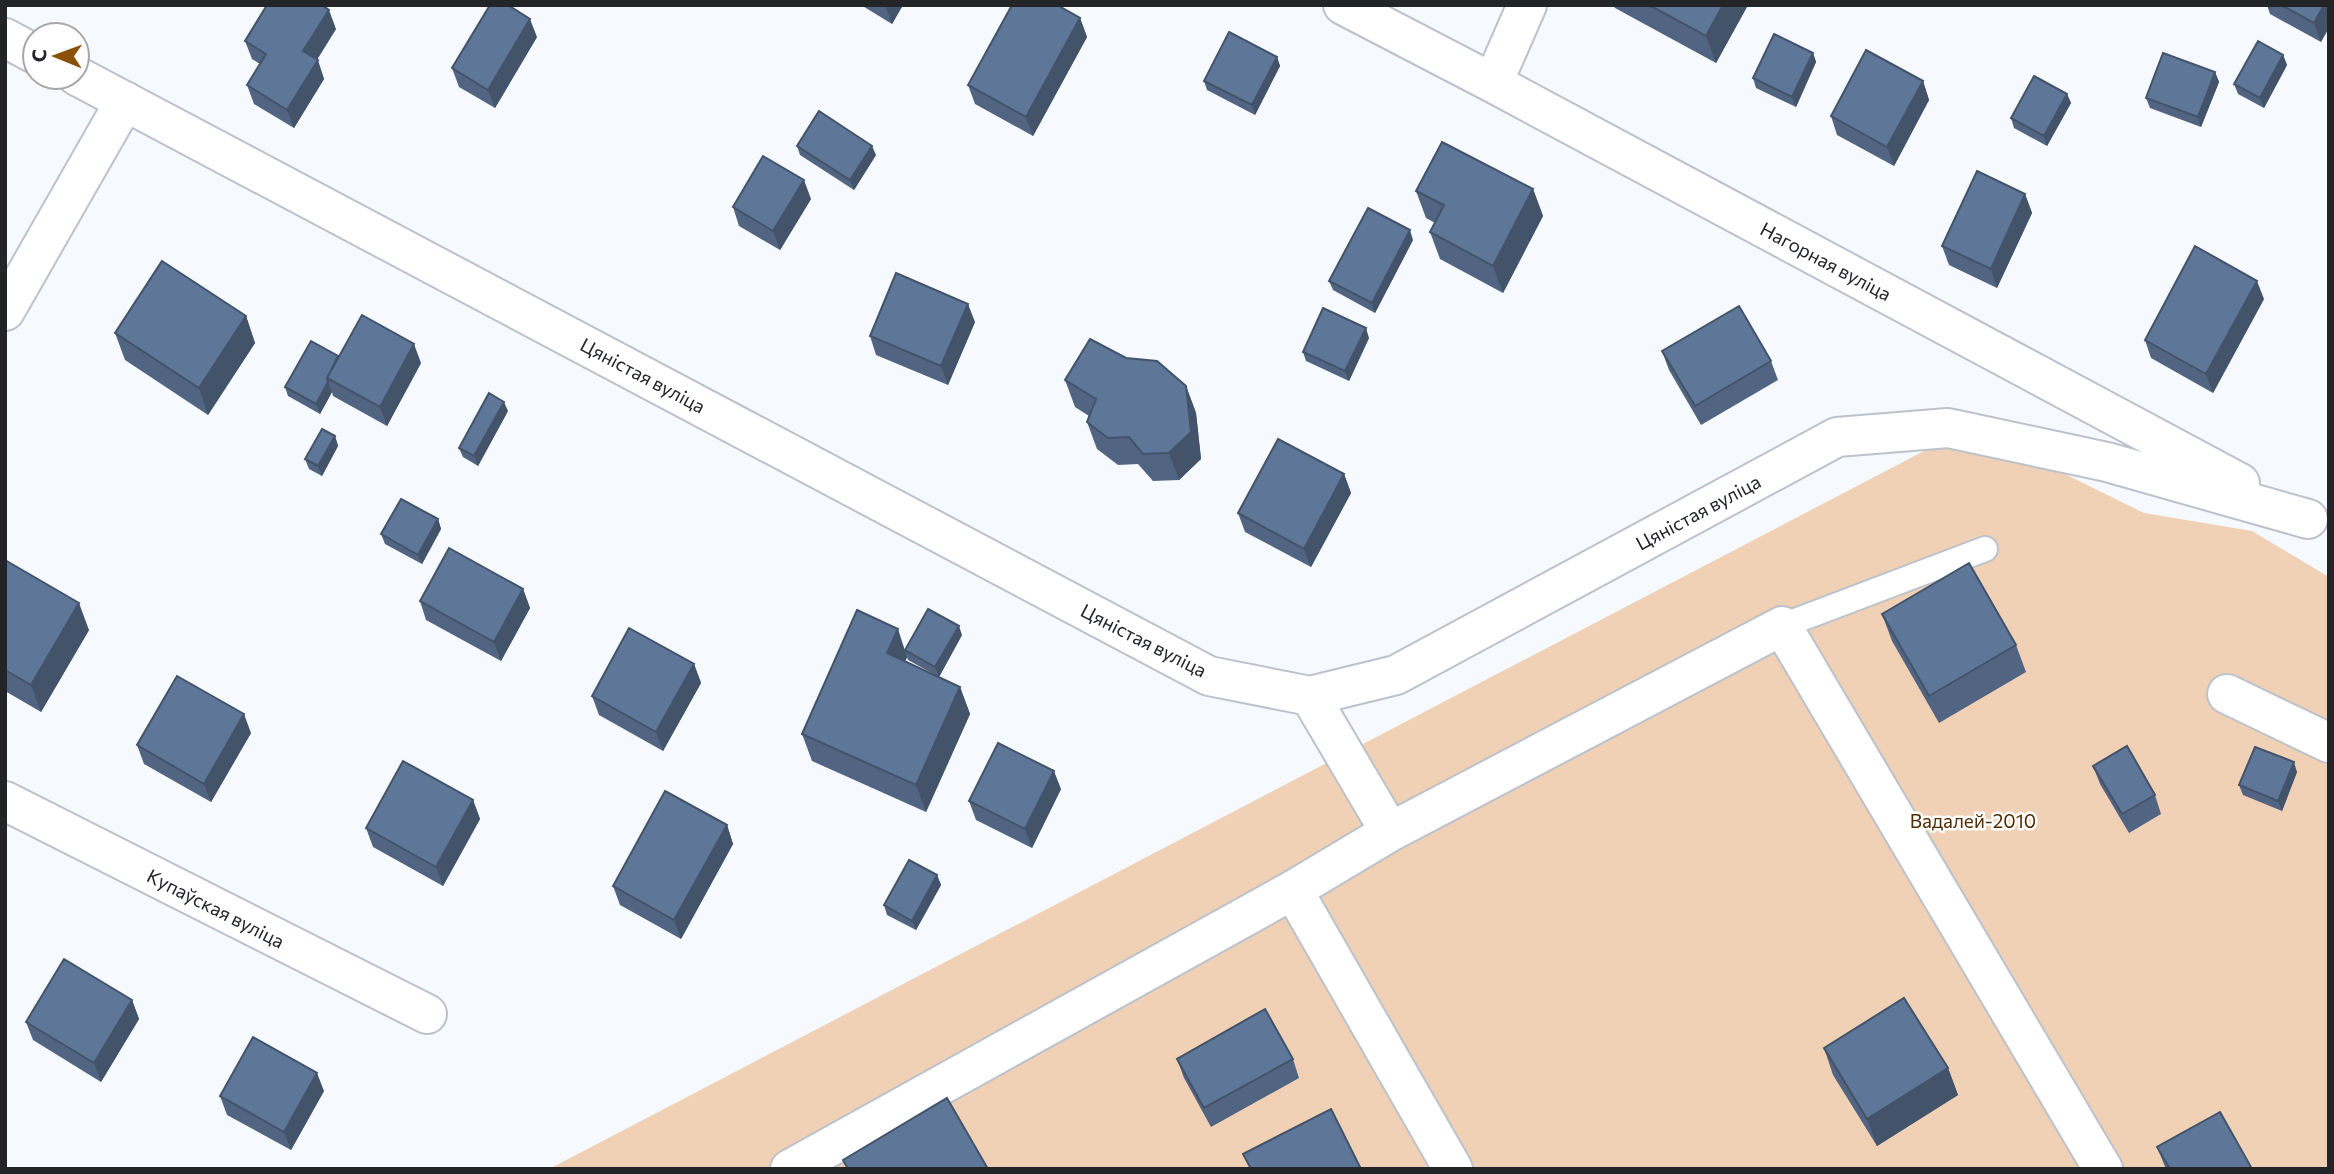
<svg xmlns="http://www.w3.org/2000/svg" width="2334" height="1174" font-family="Commissioner,sans-serif">
<rect width="100%" height="100%" fill="#f6f9fd"/>
<path fill="#f0d1b6" d="M1970 427 2144 513 2252 531 2329 577V1169H549Z"/>
<g fill="none" stroke-linecap="round" stroke-linejoin="round">
<g stroke="#bbc2cb" stroke-width="28">
<path id="service" d="M1782 626 1985 549"/>
</g>
<g stroke="#bbc2cb" stroke-width="42">
<path id="minor" d="M1343 5 1493 83 2240 483
M5 38 35 54
M77 76 1209 676 1310 696 1396 675 1837 437 1948 428 2107 462 2308 519
M1493 83 1527 5
M5 311 125 101
M2227 694 2329 743
M1310 696 1390 832
M5 801 427 1014
M1293 890 1453 1169
M790 1169 1293 890 1390 832 1782 626 2103 1169"/>
</g>
<use href="#service" stroke="#fff" stroke-width="24"/>
<use href="#minor" stroke="#fff" stroke-width="38"/>
</g>
<path fill="#516583" d="M861 5H903L892 24Z
M1613 5H1748L1716 63 1615 8Z
M2267 5H2329L2321 42 2270 14Z
M1080 18 1087 37 1033 136 975 104 968 85Z
M336 29 317 60 324 79 294 128 254 104 247 85 260 64 252 59 245 41Z
M537 37 495 108 459 87 452 68Z
M1813 53 1816 62 1796 107 1756 88 1753 78Z
M2283 55 2287 65 2264 108 2238 94 2234 84Z
M1277 57 1280 66 1255 115 1207 90 1204 81Z
M2215 72 2219 82 2201 127 2150 108 2146 98Z
M1923 81 1929 100 1894 166 1837 135 1831 116Z
M2067 94 2071 103 2047 146 2014 128 2011 118Z
M797 146 876 155 854 190 800 155Z
M1533 189 1543 216 1503 293 1440 259 1430 232 1435 223 1426 218 1416 191Z
M2025 194 2032 213 1997 288 1949 265 1942 246Z
M811 199 780 250 739 226 733 207Z
M1413 240 1375 313 1333 290 1329 281Z
M2264 299 2213 393 2151 358 2145 340Z
M246 316 255 343 208 415 125 360 115 333Z
M975 322 948 385 876 355 870 336Z
M1369 338 1349 381 1306 361 1303 352Z
M1662 351 1771 361 1778 380 1701 425 1669 370Z
M338 356 421 363 387 426 333 396 332 392 320 414 288 396 285 387Z
M1126 358 1186 386 1196 413 1201 459 1179 480 1153 481 1138 464 1118 465 1097 449 1087 422 1089 416 1075 407 1065 380Z
M508 411 478 466 463 457 459 448Z
M335 436 338 446 322 476 309 469 305 459Z
M1344 474 1351 493 1311 567 1245 532 1238 513Z
M438 519 441 529 422 564 385 544 381 534Z
M5 560 89 630 41 712 5 691Z
M523 589 530 608 501 661 426 620 420 601Z
M1882 614 2016 645 2026 672 1939 723 1892 641Z
M962 635 939 677 908 660 907 657 905 662 960 687 970 714 926 812 812 761 802 734 906 649Z
M694 664 701 683 663 751 599 715 592 696Z
M251 733 211 802 144 764 137 745Z
M2093 766 2155 795 2161 814 2129 833 2100 784Z
M2297 772 2282 811 2243 795 2239 785Z
M1061 789 1032 848 976 820 969 801Z
M473 800 480 819 443 886 373 847 366 828Z
M727 825 733 844 681 939 620 905 613 886Z
M937 875 941 885 916 930 887 915 884 905Z
M132 1000 139 1019 101 1082 33 1040 26 1022Z
M1824 1048 1948 1068 1958 1095 1877 1146 1833 1075Z
M1177 1059H1293L1299 1078 1211 1127 1184 1078Z
M324 1091 291 1150 227 1115 220 1096Z
M2220 1112 2251 1169H2166L2157 1147Z"/>
<path fill="#42536a" d="M885 5H903L892 24Z
M1723 5H1748L1716 63 1706 36Z
M2324 5H2329V28L2321 42 2314 23Z
M329 10 336 29 310 70 303 51Z
M1080 18 1087 37 1033 136 1026 117Z
M530 19 537 37 495 108 488 90Z
M1813 53 1816 62 1796 107 1792 97Z
M2283 55 2287 65 2264 108 2260 98Z
M1277 57 1280 66 1255 115 1252 105Z
M318 60 324 79 294 128 287 110Z
M2215 72 2219 82 2201 127 2198 117Z
M1923 81 1929 100 1894 166 1887 147Z
M2067 94 2071 103 2047 146 2044 136Z
M872 146 876 155 854 190 850 180Z
M804 180 811 199 780 250 773 231Z
M1533 189 1543 216 1503 293 1493 266Z
M2025 194 2032 213 1997 288 1991 269Z
M1410 230 1413 240 1375 313 1372 303Z
M2257 281 2264 299 2213 393 2206 374Z
M968 304 975 322 948 385 941 366Z
M246 316 255 343 208 415 199 388Z
M1366 328 1369 338 1349 381 1345 371Z
M414 344 421 363 387 426 380 407Z
M328 382 332 392 320 414 316 404Z
M1186 386 1196 413 1201 459 1179 480 1169 453Z
M504 402 508 411 478 466 474 456Z
M335 436 338 446 322 476 318 466Z
M1344 474 1351 493 1311 567 1304 549Z
M438 519 441 529 422 564 418 555Z
M523 589 530 608 501 661 494 642Z
M79 603 89 630 41 712 31 685Z
M959 626 962 635 939 677 935 667Z
M898 629 907 657 896 680 887 653Z
M694 664 701 683 663 751 656 732Z
M960 687 970 714 926 812 916 785Z
M244 714 251 733 211 802 204 784Z
M2294 762 2297 772 2282 811 2278 801Z
M1054 771 1061 789 1032 848 1025 829Z
M473 800 480 819 443 886 436 867Z
M727 825 733 844 681 939 674 920Z
M937 875 941 885 916 930 912 921Z
M132 1000 139 1019 101 1082 94 1063Z
M1948 1068 1958 1095 1877 1146 1867 1119Z
M317 1073 324 1091 291 1150 284 1132Z"/>
<path fill="#5e7698" stroke="#42536a" stroke-width="2" d="M267 5H322L329 10 303 51 318 60 287 110 247 85 266 54 245 41Z
M490 5H508L530 19 488 90 452 68Z
M1012 5H1057L1080 18 1026 117 968 85Z
M1649 5H1723L1706 36Z
M2281 5H2324L2314 23Z
M1229 32 1277 57 1252 105 1204 81Z
M1774 34 1813 53 1792 97 1753 78Z
M2258 41 2283 55 2260 98 2234 84Z
M1866 50 1923 81 1887 147 1831 116Z
M2163 53 2215 72 2198 117 2146 98Z
M2034 76 2067 94 2044 136 2011 118Z
M819 111 872 146 850 180 797 146Z
M1442 142 1533 189 1493 266 1430 232 1444 205 1416 191Z
M763 156 804 180 773 231 733 207Z
M1977 171 2025 194 1991 269 1942 246Z
M1368 208 1410 230 1372 303 1329 281Z
M2195 246 2257 281 2206 374 2145 340Z
M162 261 246 316 199 388 115 333Z
M896 273 968 304 941 366 870 336Z
M1739 306 1771 361 1695 406 1662 351Z
M1323 308 1366 328 1345 371 1303 352Z
M362 315 414 344 380 407 327 378Z
M1090 339 1126 358 1157 361 1186 386 1191 432 1169 453 1143 454 1129 437 1108 438 1087 422 1096 399 1065 380Z
M311 341 338 356 327 378 328 382 316 404 285 387Z
M489 393 504 402 474 456 459 448Z
M322 429 335 436 318 466 305 459Z
M1278 439 1344 474 1304 549 1238 513Z
M401 499 438 519 418 555 381 534Z
M449 548 523 589 494 642 420 601Z
M5 560 79 603 31 685 5 670Z
M1969 563 2016 645 1929 696 1882 614Z
M928 609 959 626 935 667 905 650Z
M857 610 898 629 887 653 960 687 916 785 802 734Z
M629 628 694 664 656 732 592 696Z
M177 676 244 714 204 784 137 745Z
M998 743 1054 771 1025 829 969 801Z
M2127 746 2155 795 2122 814 2093 766Z
M2255 747 2294 762 2278 801 2239 785Z
M403 761 473 800 436 867 366 828Z
M665 791 727 825 674 920 613 886Z
M909 860 937 875 912 921 884 905Z
M64 959 132 1000 94 1063 26 1022Z
M1904 998 1948 1068 1867 1119 1824 1048Z
M1265 1009 1293 1059 1204 1108 1177 1059Z
M253 1037 317 1073 284 1132 220 1096Z
M947 1098 988 1169H848L843 1160Z
M1331 1109 1361 1169H1251L1243 1154Z
M2220 1112 2251 1167 2247 1169H2170L2157 1147Z"/>
<g text-anchor="middle" dominant-baseline="central" stroke-width="5" stroke-linejoin="round" paint-order="stroke">
<g font-size="19" fill="#222428" stroke="#fff">
<text transform="translate(1826 261) rotate(28)">Нагорная вуліца</text>
<text transform="translate(643 375) rotate(28)">Цяністая вуліца</text>
<text transform="translate(1698 512) rotate(-28)">Цяністая вуліца</text>
<text transform="translate(1144 640) rotate(27)">Цяністая вуліца</text>
<text transform="translate(216 908) rotate(27)">Купаўская вуліца</text>
</g>
<g font-size="19" fill="#502c04" stroke="#fff">
<text x="1973" y="820">Вадалей-2010</text>
</g>
</g>
<rect width="2334" height="1174" fill="none" stroke="#222428" stroke-width="14"/>
<g transform="translate(56 56) rotate(271)"><circle r="33" fill="#ffffff" stroke="#a7a7a9" stroke-width="2"/>
<path d="M0-5L12 26L0 18L-12 26Z" fill="#8b500a"/>
<text y="-10" font-size="19" font-weight="bold" text-anchor="middle" fill="#222428">С</text>
</g>
</svg>
